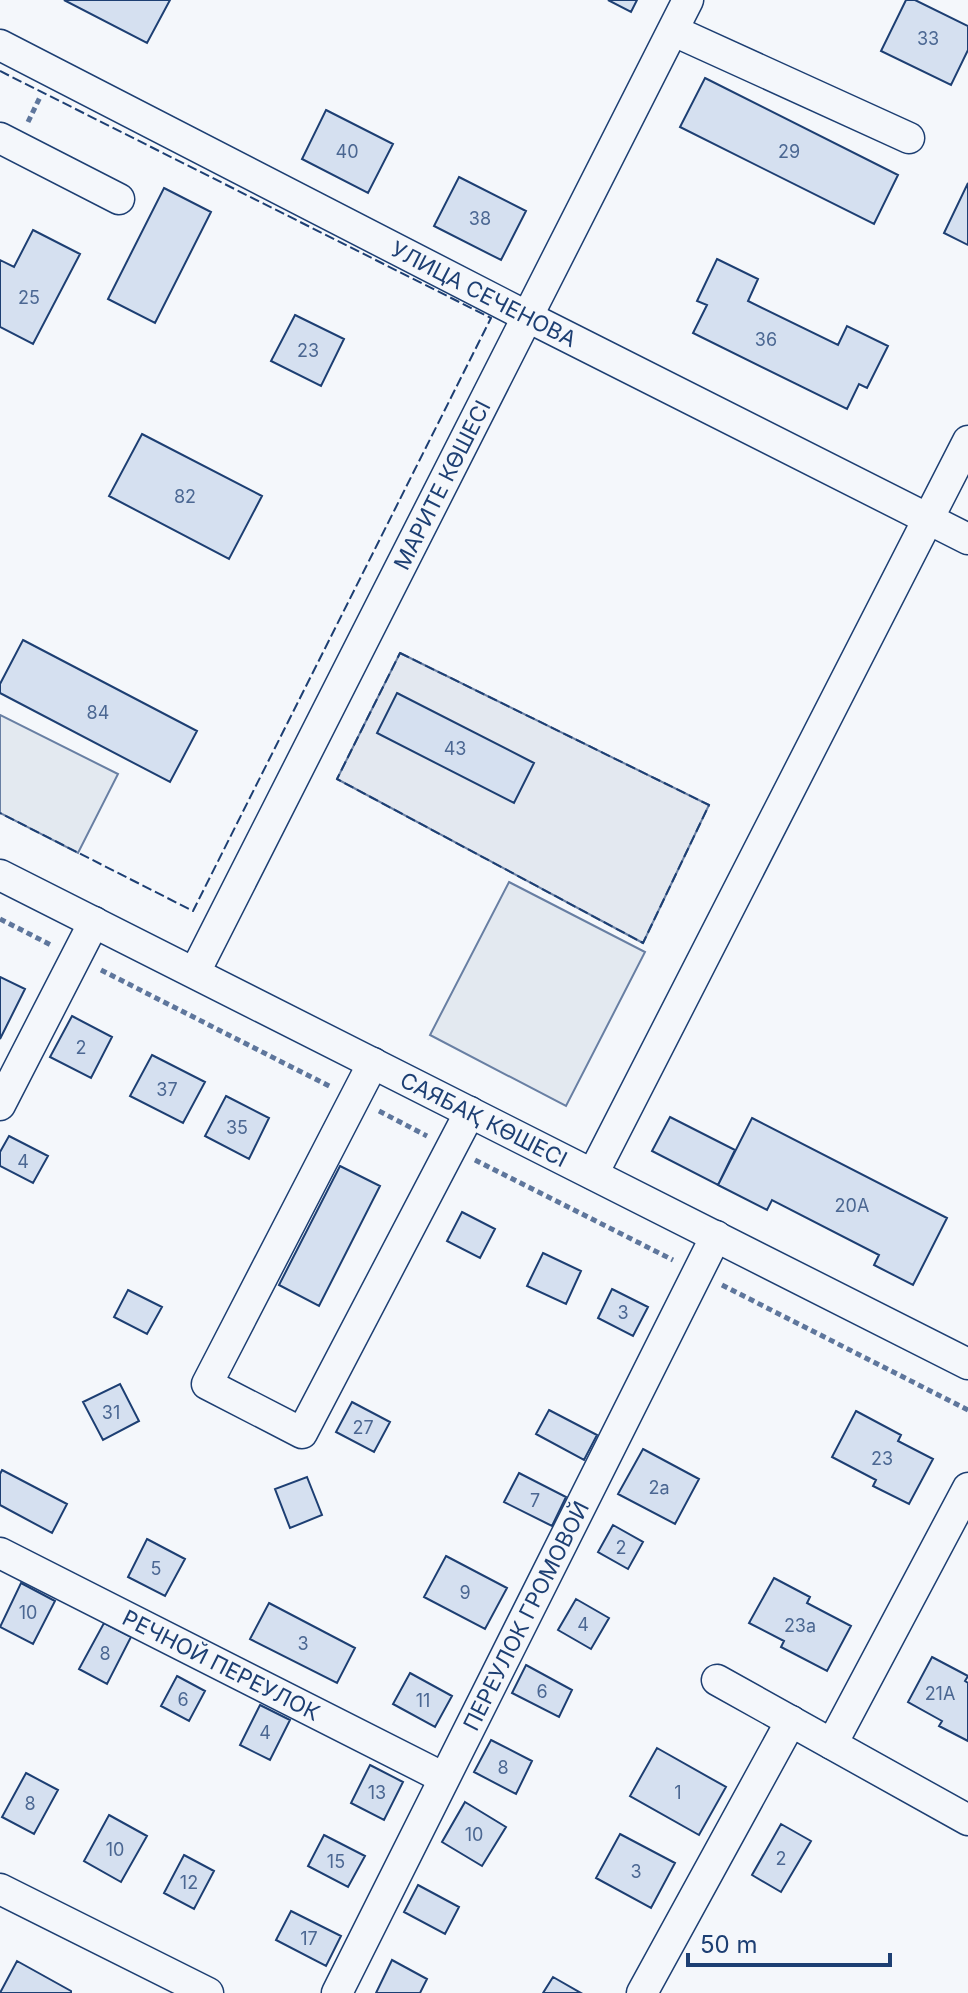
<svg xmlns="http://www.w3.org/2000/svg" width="968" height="1993" font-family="Inter,sans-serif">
<rect width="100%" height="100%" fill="#f4f7fb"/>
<path fill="#e3e9f0" stroke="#687fa3" stroke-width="2" d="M0 715 118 774 78 853 0 813Z
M509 882 645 952 566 1106 430 1035Z"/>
<path fill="#e3e8f0" stroke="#687fa3" stroke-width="2" d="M400 653 709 805 643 943 337 779Z"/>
<path fill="#d5e0f0" stroke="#1d3f73" stroke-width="2" d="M64 0H170L147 43Z
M608 0H637L631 12Z
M906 0H915L968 26V50L951 85 881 51Z
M705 78 898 175 874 224 680 127Z
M326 110 393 144 368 193 302 159Z
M459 177 526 211 501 260 434 226Z
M968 183V245L944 233Z
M164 188 211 212 155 323 108 299Z
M33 230 80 254 33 344 0 327V260L14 267Z
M717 259 758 279 748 301 838 345 847 326 888 346 867 388 859 384 847 409 693 333 707 305 697 301Z
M295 315 344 339 321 386 271 361Z
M142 434 262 496 229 559 109 496Z
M23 640 197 731 170 782 0 693V684Z
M397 693 534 763 514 803 377 733Z
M0 977 25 989 0 1039Z
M72 1016 112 1037 91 1078 50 1057Z
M152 1055 205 1082 183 1123 130 1096Z
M226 1096 269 1118 249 1159 205 1136Z
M670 1117 735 1150 718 1185 652 1151Z
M752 1118 947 1218 913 1285 874 1265 879 1255 772 1200 767 1210 718 1185Z
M9 1136 48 1156 33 1183 0 1166V1152Z
M340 1166 380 1186 319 1306 279 1285Z
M462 1212 495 1229 480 1258 447 1241Z
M543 1253 581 1271 566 1304 527 1286Z
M612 1289 648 1307 633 1336 598 1318Z
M128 1290 162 1307 147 1334 114 1317Z
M120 1384 139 1421 103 1440 83 1402Z
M352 1402 390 1422 374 1452 336 1432Z
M549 1410 597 1435 584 1460 536 1434Z
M856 1411 901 1435 898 1441 933 1459 909 1504 873 1486 876 1480 832 1457Z
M643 1449 699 1479 675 1524 618 1494Z
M2 1470 67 1504 52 1533 0 1505V1474Z
M519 1473 566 1497 552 1526 504 1502Z
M307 1477 322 1515 290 1528 275 1489Z
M613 1525 643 1542 628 1569 598 1552Z
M147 1539 185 1559 165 1596 128 1577Z
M446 1556 507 1588 485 1629 424 1597Z
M774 1578 810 1597 807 1603 851 1626 827 1671 781 1647 784 1641 749 1623Z
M21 1583 55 1601 33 1644 0 1627Z
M576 1599 609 1618 591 1649 558 1630Z
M269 1603 355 1648 337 1683 250 1639Z
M104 1623 131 1637 107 1684 79 1669Z
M932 1657 968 1676 965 1681 968 1683V1741L939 1726 942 1721 908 1702Z
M526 1665 572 1690 559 1717 512 1693Z
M410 1673 452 1696 435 1727 393 1704Z
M177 1676 205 1691 189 1721 161 1706Z
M260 1705 290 1720 270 1760 240 1745Z
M491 1740 532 1761 516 1794 474 1772Z
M657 1748 726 1787 699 1835 630 1796Z
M370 1765 403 1782 384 1820 351 1803Z
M26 1773 58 1790 34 1834 2 1817Z
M465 1802 506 1827 482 1866 442 1842Z
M109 1815 147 1836 121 1882 84 1861Z
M781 1824 811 1841 781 1892 752 1875Z
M620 1834 675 1863 651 1908 596 1878Z
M324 1835 365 1856 348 1887 308 1866Z
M184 1855 214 1871 194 1909 164 1893Z
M418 1885 459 1907 445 1934 404 1912Z
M291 1911 341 1936 326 1966 276 1940Z
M392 1960 427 1979 420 1993H376Z
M17 1961 71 1991V1993H0Z
M553 1977 581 1993H543Z"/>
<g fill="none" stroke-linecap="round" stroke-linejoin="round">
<g stroke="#1d3f73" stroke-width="33">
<g id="minor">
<path d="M674 31 909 138"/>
<path id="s1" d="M0 45 528 317 968 539"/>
<path d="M0 138 119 199"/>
<path id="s2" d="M0 875 968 1364"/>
<path id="s3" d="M195 972 688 0"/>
<path d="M373 1063 207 1384 302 1433 470 1112"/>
<path d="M0 1105 94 922"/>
<path d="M593 1174 968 441"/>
<path id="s4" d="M0 1553 444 1778"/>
<path d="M717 1680 968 1820"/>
<path d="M832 1744 968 1488"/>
<path d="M0 1889 208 1993"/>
<path id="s5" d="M337 1993 716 1236"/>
<path d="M642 1993 791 1721"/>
</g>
</g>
<path stroke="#5e769c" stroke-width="5" stroke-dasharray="6 4" stroke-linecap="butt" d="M28 122 41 95
M0 919 53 946
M101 970 331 1087
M379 1111 427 1136
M475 1160 673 1260
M722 1285 968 1410"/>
<use href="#minor" stroke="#f4f7fb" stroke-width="30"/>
<path stroke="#1d3f73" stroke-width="2" stroke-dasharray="10 4" stroke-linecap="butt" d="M0 71 491 318 193 911 0 813
M400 653 709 805 643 943 337 779Z"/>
</g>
<g text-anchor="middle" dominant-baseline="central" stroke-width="6" stroke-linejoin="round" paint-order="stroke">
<g font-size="18" fill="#4b6792">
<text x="928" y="38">33</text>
<text x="347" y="151">40</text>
<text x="789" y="151">29</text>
<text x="480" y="218">38</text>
<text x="29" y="297">25</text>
<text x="766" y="339">36</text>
<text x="308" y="350">23</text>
<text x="185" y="496">82</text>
<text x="98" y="712">84</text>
<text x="455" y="748">43</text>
<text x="81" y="1047">2</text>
<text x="167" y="1089">37</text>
<text x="237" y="1127">35</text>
<text x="23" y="1161">4</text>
<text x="852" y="1205">20А</text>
<text x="623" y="1312">3</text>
<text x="111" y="1412">31</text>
<text x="363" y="1427">27</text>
<text x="882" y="1458">23</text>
<text x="659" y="1487">2а</text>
<text x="535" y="1500">7</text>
<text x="621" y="1547">2</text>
<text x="156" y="1568">5</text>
<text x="465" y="1592">9</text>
<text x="28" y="1612">10</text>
<text x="583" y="1624">4</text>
<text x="800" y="1625">23а</text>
<text x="303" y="1643">3</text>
<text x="105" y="1653">8</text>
<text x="542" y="1691">6</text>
<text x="940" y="1693">21А</text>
<text x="183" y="1699">6</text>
<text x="423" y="1700">11</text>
<text x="265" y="1732">4</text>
<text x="503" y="1767">8</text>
<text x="377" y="1792">13</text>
<text x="678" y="1792">1</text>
<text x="30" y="1803">8</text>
<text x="474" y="1834">10</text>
<text x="115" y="1849">10</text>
<text x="781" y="1858">2</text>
<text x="336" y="1861">15</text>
<text x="636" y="1871">3</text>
<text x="189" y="1882">12</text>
<text x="309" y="1938">17</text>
</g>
<g font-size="22" fill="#1d3f73" stroke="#f4f7fb">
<text stroke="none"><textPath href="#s1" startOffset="544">УЛИЦА СЕЧЕНОВА</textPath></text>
<text stroke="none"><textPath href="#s3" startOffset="546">МАРИТЕ КӨШЕСІ</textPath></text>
<text stroke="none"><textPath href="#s2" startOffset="542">САЯБАҚ КӨШЕСІ</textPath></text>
<text stroke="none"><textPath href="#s5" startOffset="422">ПЕРЕУЛОК ГРОМОВОЙ</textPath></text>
<text stroke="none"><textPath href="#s4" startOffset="248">РЕЧНОЙ ПЕРЕУЛОК</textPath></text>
</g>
</g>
<path d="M688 1953v12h202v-12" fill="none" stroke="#1d3f73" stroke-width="4"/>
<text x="700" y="1953" font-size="24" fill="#1d3f73" stroke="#f4f7fb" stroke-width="6" paint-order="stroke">50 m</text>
</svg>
